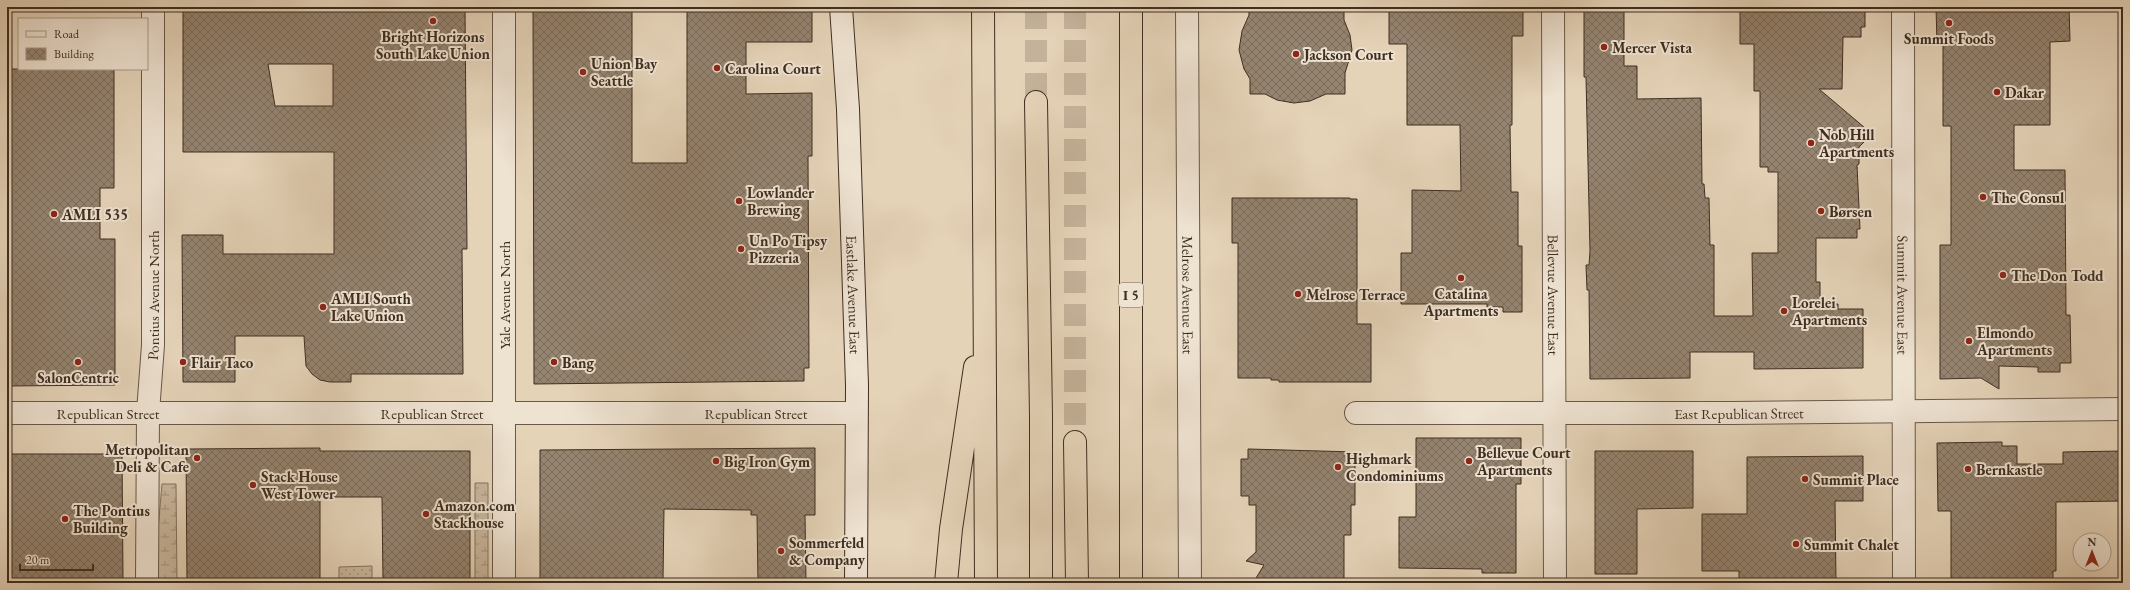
<svg xmlns="http://www.w3.org/2000/svg" width="2130" height="590" font-family="'EB Garamond',serif">
<defs>
<pattern id="wetland-marsh" width="20" height="14" patternUnits="userSpaceOnUse"><rect width="20" height="14" fill="#c9b79e"/><path d="M1 5h8M5 5V1M11 12h8M15 12V8" fill="none" stroke="#a59580"/></pattern>
<pattern id="garden-dots" width="8" height="8" patternUnits="userSpaceOnUse"><rect width="8" height="8" fill="#c9b79e"/><path d="M2 2h.1M6 6h.1" fill="none" stroke="#a59580" stroke-width="1.8" stroke-linecap="round"/></pattern>
<pattern id="building-cross-hatch" width="8" height="8" patternUnits="userSpaceOnUse"><rect width="8" height="8" fill="#958470"/><path d="M0 0l8 8M0 8l8-8" fill="none" stroke="#7b6c5c"/></pattern>
</defs>
<rect width="100%" height="100%" fill="#e5d3b8"/>
<filter id="stains"><feTurbulence type="fractalNoise" baseFrequency=".005" numOctaves="4"/><feColorMatrix values="0 0 0 0 .2 0 0 0 0 .09 0 0 0 0 .02 0 0 0 .5 -.17"/></filter>
<radialGradient id="worn" r=".72"><stop offset=".6" stop-color="#630" stop-opacity="0"/><stop offset="1" stop-color="#630" stop-opacity=".3"/></radialGradient>
<path fill="url(#wetland-marsh)" stroke="#847360" d="M475 483H488V583H475Z
M162 484H176L177 583H158L157 542Z"/>
<path fill="url(#garden-dots)" stroke="#847360" d="M372 566V583H339V567Z"/>
<path fill="url(#building-cross-hatch)" stroke="#3f2f21" fill-rule="evenodd" d="M183 7H465L467 249H462L463 374H351V382H330L320 380 312 374 306 366 304 336H235V382H183L182 235H223V254H334V152H183ZM268 64H333V106H275Z
M533 7H632V163H687V7H812V42H746V94L812 93V156H808L809 368H804V381L534 384Z
M1249 7H1344V20L1350 35 1352 50 1345 73V94H1326L1310 101 1294 103 1277 100 1265 94H1250V79L1244 69 1239 50 1242 31 1249 15Z
M1389 7H1523V36H1512V125H1510L1511 192H1518V246H1522V312H1503V307H1487V304H1401V253H1412V190L1461 191 1460 125H1407V44H1389Z
M1584 7H1624V66H1637V99L1701 98 1702 184H1704L1705 198H1709L1710 245H1714V316H1753L1752 253H1778V172H1768V167H1760V91H1754V44H1740V7L1865 8V27H1861V37H1843L1842 89H1819L1865 128V141L1859 147V164L1857 165 1860 229H1857V238H1816V282H1820V304H1838V309H1863V368L1754 369V352H1690V378L1590 379 1589 290H1587L1586 265H1589L1590 251 1586 77H1584Z
M1936 7H2069L2070 41 2050 42V125H2014V170H2065L2066 315H2070L2071 363H2060V372H2038V367L1999 366V389L1981 378 1940 379V245H1951V126H1943V43H1937Z
M7 69H114V188H100V239H115V385L7 386Z
M1232 198H1350V199H1357V324H1371V382H1279V380H1271V378H1238V243H1232Z
M1416 438H1521V484H1516V573H1482V569L1399 568V517H1416Z
M2002 442V446H2017V464H2063V452L2123 451V501L2056 502V571H2053V583H1951V511H1938L1937 443Z
M320 448V451H470V583H392V580H383L382 497H320V583H187L186 449Z
M815 448V515H805L806 583H758L757 515H751V510L664 509 663 579H540V450Z
M1248 449 1355 452V505H1351V535H1344V583H1253L1264 565 1246 561 1256 552V505H1249V496H1241V459H1248Z
M1595 451H1693V508L1637 509V574H1595Z
M7 454H122L123 583H7Z
M1863 456V501H1835L1836 583H1739V571H1702V514H1747V457Z"/>
<g fill="none" stroke-linecap="round" stroke-linejoin="round">
<path stroke="#c4b29a" stroke-width="22" stroke-dasharray="22 11" stroke-linecap="butt" d="M1036 7V102
M1075 7V442"/>
<g stroke="#685847" stroke-width="24">
<g id="minor">
<path id="s1" d="M1187 7 1190 583"/>
<path id="s2" d="M1903 7 1904 583"/>
<path id="s3" d="M1356 413H1732L2123 409"/>
<path id="s4" d="M147 583 148 412 153 345V7"/>
<path d="M504 583V7"/>
</g>
</g>
<g stroke="#685847" stroke-width="24">
<g id="tertiary">
<path id="s5" d="M1553 7 1555 583"/>
<path id="s6" d="M7 413H856"/>
</g>
</g>
<g stroke="#3f2f21" stroke-width="24">
<g id="secondary">
<path id="s7" d="M841 7 848 109 857 385 856 583"/>
</g>
</g>
<g stroke="#3f2f21" stroke-width="24">
<path id="motorway" d="M983 7 986 583
M1131 7V583
M1036 102 1041 416V583
M1075 442 1077 583
M946 583 951 529 975 367"/>
</g>
<use href="#minor" stroke="#eee2d1" stroke-width="22"/>
<use href="#tertiary" stroke="#eee2d1" stroke-width="22"/>
<use href="#secondary" stroke="#eee2d1" stroke-width="22"/>
<use href="#motorway" stroke="#e5d3b8" stroke-width="22"/>
</g>
<g fill="#8f2418" stroke="#eee2d1" stroke-width="1.5">
<circle cx="433" cy="21" r="4"/>
<circle cx="1949" cy="23" r="4"/>
<circle cx="1604" cy="47" r="4"/>
<circle cx="1296" cy="54" r="4"/>
<circle cx="717" cy="68" r="4"/>
<circle cx="583" cy="72" r="4"/>
<circle cx="1997" cy="92" r="4"/>
<circle cx="1811" cy="143" r="4"/>
<circle cx="1983" cy="197" r="4"/>
<circle cx="739" cy="201" r="4"/>
<circle cx="1821" cy="211" r="4"/>
<circle cx="54" cy="214" r="4"/>
<circle cx="741" cy="249" r="4"/>
<circle cx="2003" cy="275" r="4"/>
<circle cx="1461" cy="278" r="4"/>
<circle cx="1298" cy="294" r="4"/>
<circle cx="323" cy="307" r="4"/>
<circle cx="1784" cy="311" r="4"/>
<circle cx="1969" cy="341" r="4"/>
<circle cx="78" cy="362" r="4"/>
<circle cx="183" cy="362" r="4"/>
<circle cx="554" cy="362" r="4"/>
<circle cx="197" cy="458" r="4"/>
<circle cx="716" cy="461" r="4"/>
<circle cx="1469" cy="461" r="4"/>
<circle cx="1338" cy="467" r="4"/>
<circle cx="1968" cy="469" r="4"/>
<circle cx="1805" cy="479" r="4"/>
<circle cx="253" cy="485" r="4"/>
<circle cx="426" cy="514" r="4"/>
<circle cx="65" cy="519" r="4"/>
<circle cx="1796" cy="544" r="4"/>
<circle cx="781" cy="551" r="4"/>
</g>
<g text-anchor="middle" dominant-baseline="central" stroke-width="4" stroke-linejoin="round" paint-order="stroke">
<rect fill="#eee2d1" stroke="#746556" stroke-width="1" x="1119" y="283" width="24" height="24" rx="3"/>
<g font-size="14" font-weight="bold" fill="#3f2f21">
<text x="1131" y="295">I 5</text>
</g>
<g font-size="15" font-weight="bold" fill="#3f2f21" stroke="#eee2d1" text-anchor="start">
<text x="433" y="36" text-anchor="middle">Bright Horizons<tspan x="433" dy="17">South Lake Union</tspan></text>
<text x="1949" y="38" text-anchor="middle">Summit Foods</text>
<text x="1612" y="47">Mercer Vista</text>
<text x="1304" y="54">Jackson Court</text>
<text x="591" y="63">Union Bay<tspan x="591" dy="17">Seattle</tspan></text>
<text x="725" y="68">Carolina Court</text>
<text x="2005" y="92">Dakar</text>
<text x="1819" y="134">Nob Hill<tspan x="1819" dy="17">Apartments</tspan></text>
<text x="747" y="192">Lowlander<tspan x="747" dy="17">Brewing</tspan></text>
<text x="1991" y="197">The Consul</text>
<text x="1829" y="211">Børsen</text>
<text x="62" y="214">AMLI 535</text>
<text x="749" y="240">Un Po Tipsy<tspan x="749" dy="17">Pizzeria</tspan></text>
<text x="2011" y="275">The Don Todd</text>
<text x="1461" y="293" text-anchor="middle">Catalina<tspan x="1461" dy="17">Apartments</tspan></text>
<text x="1306" y="294">Melrose Terrace</text>
<text x="331" y="298">AMLI South<tspan x="331" dy="17">Lake Union</tspan></text>
<text x="1792" y="302">Lorelei<tspan x="1792" dy="17">Apartments</tspan></text>
<text x="1977" y="332">Elmondo<tspan x="1977" dy="17">Apartments</tspan></text>
<text x="191" y="362">Flair Taco</text>
<text x="562" y="362">Bang</text>
<text x="78" y="377" text-anchor="middle">SalonCentric</text>
<text x="189" y="449" text-anchor="end">Metropolitan<tspan x="189" dy="17">Deli &amp; Cafe</tspan></text>
<text x="1477" y="452">Bellevue Court<tspan x="1477" dy="17">Apartments</tspan></text>
<text x="1346" y="458">Highmark<tspan x="1346" dy="17">Condominiums</tspan></text>
<text x="724" y="461">Big Iron Gym</text>
<text x="1976" y="469">Bernkastle</text>
<text x="261" y="476">Stack House<tspan x="261" dy="17">West Tower</tspan></text>
<text x="1813" y="479">Summit Place</text>
<text x="434" y="505">Amazon.com<tspan x="434" dy="17">Stackhouse</tspan></text>
<text x="73" y="510">The Pontius<tspan x="73" dy="17">Building</tspan></text>
<text x="789" y="542">Sommerfeld<tspan x="789" dy="17">&amp; Company</tspan></text>
<text x="1804" y="544">Summit Chalet</text>
</g>
<g font-size="15" fill="#3f2f21" stroke="#eee2d1">
<text stroke="none"><textPath href="#s4" startOffset="288">Pontius Avenue North</textPath></text>
<text transform="translate(504 295) rotate(-90)">Yale Avenue North</text>
<text stroke="none"><textPath href="#s7" startOffset="288">Eastlake Avenue East</textPath></text>
<text stroke="none"><textPath href="#s1" startOffset="288">Melrose Avenue East</textPath></text>
<text stroke="none"><textPath href="#s5" startOffset="288">Bellevue Avenue East</textPath></text>
<text stroke="none"><textPath href="#s2" startOffset="288">Summit Avenue East</textPath></text>
<text stroke="none"><textPath href="#s6" startOffset="101">Republican Street</textPath></text>
<text stroke="none"><textPath href="#s6" startOffset="425">Republican Street</textPath></text>
<text stroke="none"><textPath href="#s6" startOffset="749">Republican Street</textPath></text>
<text stroke="none"><textPath href="#s3" startOffset="383">East Republican Street</textPath></text>
</g>
</g>
<rect width="2130" height="590" fill="none" stroke="#e5d3b8" stroke-width="24"/>
<rect x="8" y="8" width="2114" height="574" fill="none" stroke="#3f2f21" stroke-width="2"/>
<rect x="12" y="12" width="2106" height="566" fill="none" stroke="#3f2f21"/>
<rect x="18" y="18" width="130" height="52" fill="#eee2d1" stroke="#a89a8b"/>
<rect x="26" y="31" width="20" height="6" fill="#eee2d1" stroke="#a89a8b"/>
<text x="54" y="38" font-size="12" fill="#3f2f21">Road</text>
<rect x="26" y="48" width="20" height="12" fill="url(#building-cross-hatch)" stroke="#a89a8b"/>
<text x="54" y="58" font-size="12" fill="#3f2f21">Building</text>
<g transform="translate(2092 552)"><circle r="19" fill="#eee2d1" stroke="#a89a8b"/>
<path d="M0-3L7 15L0 10L-7 15Z" fill="#8f2418"/>
<text y="-6" font-size="11" font-weight="bold" text-anchor="middle" fill="#3f2f21">N</text>
</g>
<path d="M20 564v6h73v-6" fill="none" stroke="#3f2f21" stroke-width="2"/>
<text x="26" y="564" font-size="12" fill="#3f2f21" stroke="#eee2d1" stroke-width="3" paint-order="stroke">20 m</text>
<rect width="100%" height="100%" filter="url(#stains)"/>
<rect width="100%" height="100%" fill="url(#worn)"/>
</svg>
